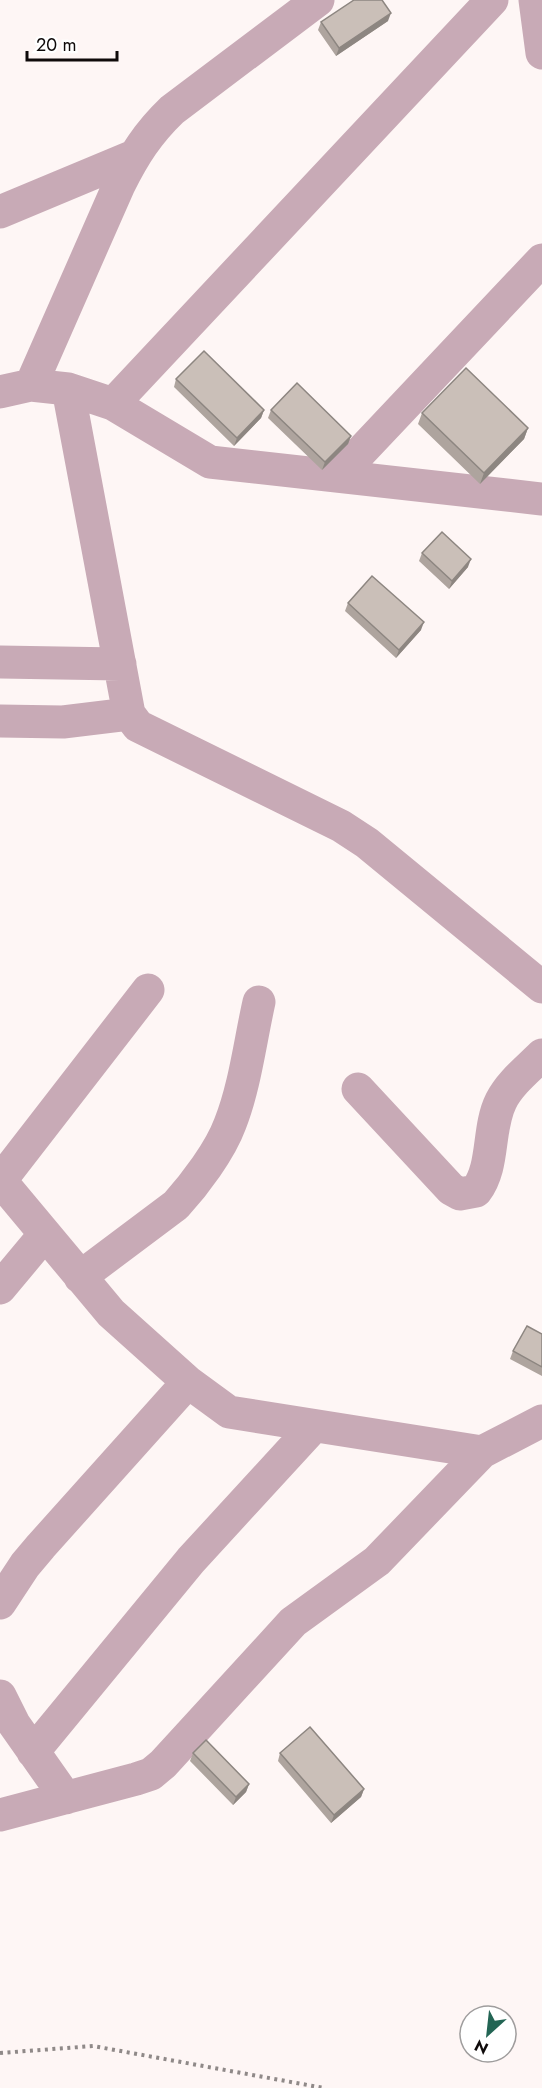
<svg xmlns="http://www.w3.org/2000/svg" width="542" height="2088" font-family="Jost,sans-serif">
<rect width="100%" height="100%" fill="#fef6f5"/>
<g fill="none" stroke-linecap="round" stroke-linejoin="round">
<path stroke="#8f8988" stroke-width="4" stroke-dasharray="3 4.5" stroke-linecap="butt" d="M0 2053 93 2046 324 2088"/>
<path stroke="#c8aab6" stroke-width="33" d="M535 0 542 53
M0 212 134 156
M31 385 119 185C134 155 148 133 172 110L318 0
M68 389 129 714 138 726 341 826 367 843 542 987
M0 392 31 385 68 389 113 404 210 462 542 499
M113 404 492 0
M338 476 542 260
M0 662 120 664
M0 721 63 722 129 714
M358 1089 451 1189 460 1194 476 1191C495 1166 487 1129 501 1101 510 1083 528 1069 542 1055
M0 1180 111 1313 188 1382 229 1412 482 1452 542 1421
M1 1180 148 990
M80 1277 176 1205C195 1184 220 1151 230 1124 245 1086 250 1042 259 1002
M0 1288 45 1234
M0 1603 25 1565 41 1546 188 1382
M0 1696 14 1724 66 1798
M33 1752 191 1560 314 1426
M0 1815 136 1779 151 1774 163 1764 293 1622 377 1561 482 1452"/>
</g>
<path fill="#aea49e" d="M388 21 336 56 318 30 321 22Z
M176 379 264 410 261 418 234 446 174 387Z
M271 410 351 436 348 444 322 470 268 418Z
M422 413 528 428 524 439 480 484 418 424Z
M422 553 468 567 449 589 419 561Z
M348 603 421 630 396 658 345 611Z
M542 1334V1376L510 1359 513 1351Z
M193 1753 249 1784 246 1792 233 1805 190 1761Z
M280 1753 364 1789 361 1797 331 1823 278 1761Z"/>
<path fill="#8d8681" d="M391 13 388 21 336 56 339 48Z
M264 410 261 418 234 446 237 438Z
M528 428 524 439 480 484 484 473Z
M351 436 348 444 322 470 325 462Z
M471 559 468 567 449 589 452 581Z
M424 622 421 630 396 658 399 650Z
M249 1784 246 1792 233 1805 236 1797Z
M364 1789 361 1797 331 1823 334 1815Z"/>
<path fill="#cabfb8" stroke="#8d8681" stroke-width="1.5" d="M354 0H382L391 13 339 48 321 22Z
M204 351 264 410 237 438 176 379Z
M466 368 528 428 484 473 422 413Z
M297 383 351 436 325 462 271 410Z
M442 532 471 559 452 581 422 553Z
M372 576 424 622 399 650 348 603Z
M527 1326 542 1334V1367L513 1351Z
M310 1727 364 1789 334 1815 280 1753Z
M206 1740 249 1784 236 1797 193 1753Z"/>
<g transform="translate(488 2034) rotate(207)"><circle r="28" fill="#ffffff" stroke="#9f9d9d" stroke-width="1.5"/>
<path d="M0-4.5L10 22L0 15L-10 22Z" fill="#236554"/>
<text y="-9" font-size="16" font-weight="bold" text-anchor="middle" fill="#0f0a0a">N</text>
</g>
<path d="M27 51v9h90v-9" fill="none" stroke="#0f0a0a" stroke-width="3"/>
<text x="36" y="51" font-size="18" fill="#0f0a0a" stroke="#ffffff" stroke-width="4.5" paint-order="stroke">20 m</text>
</svg>
